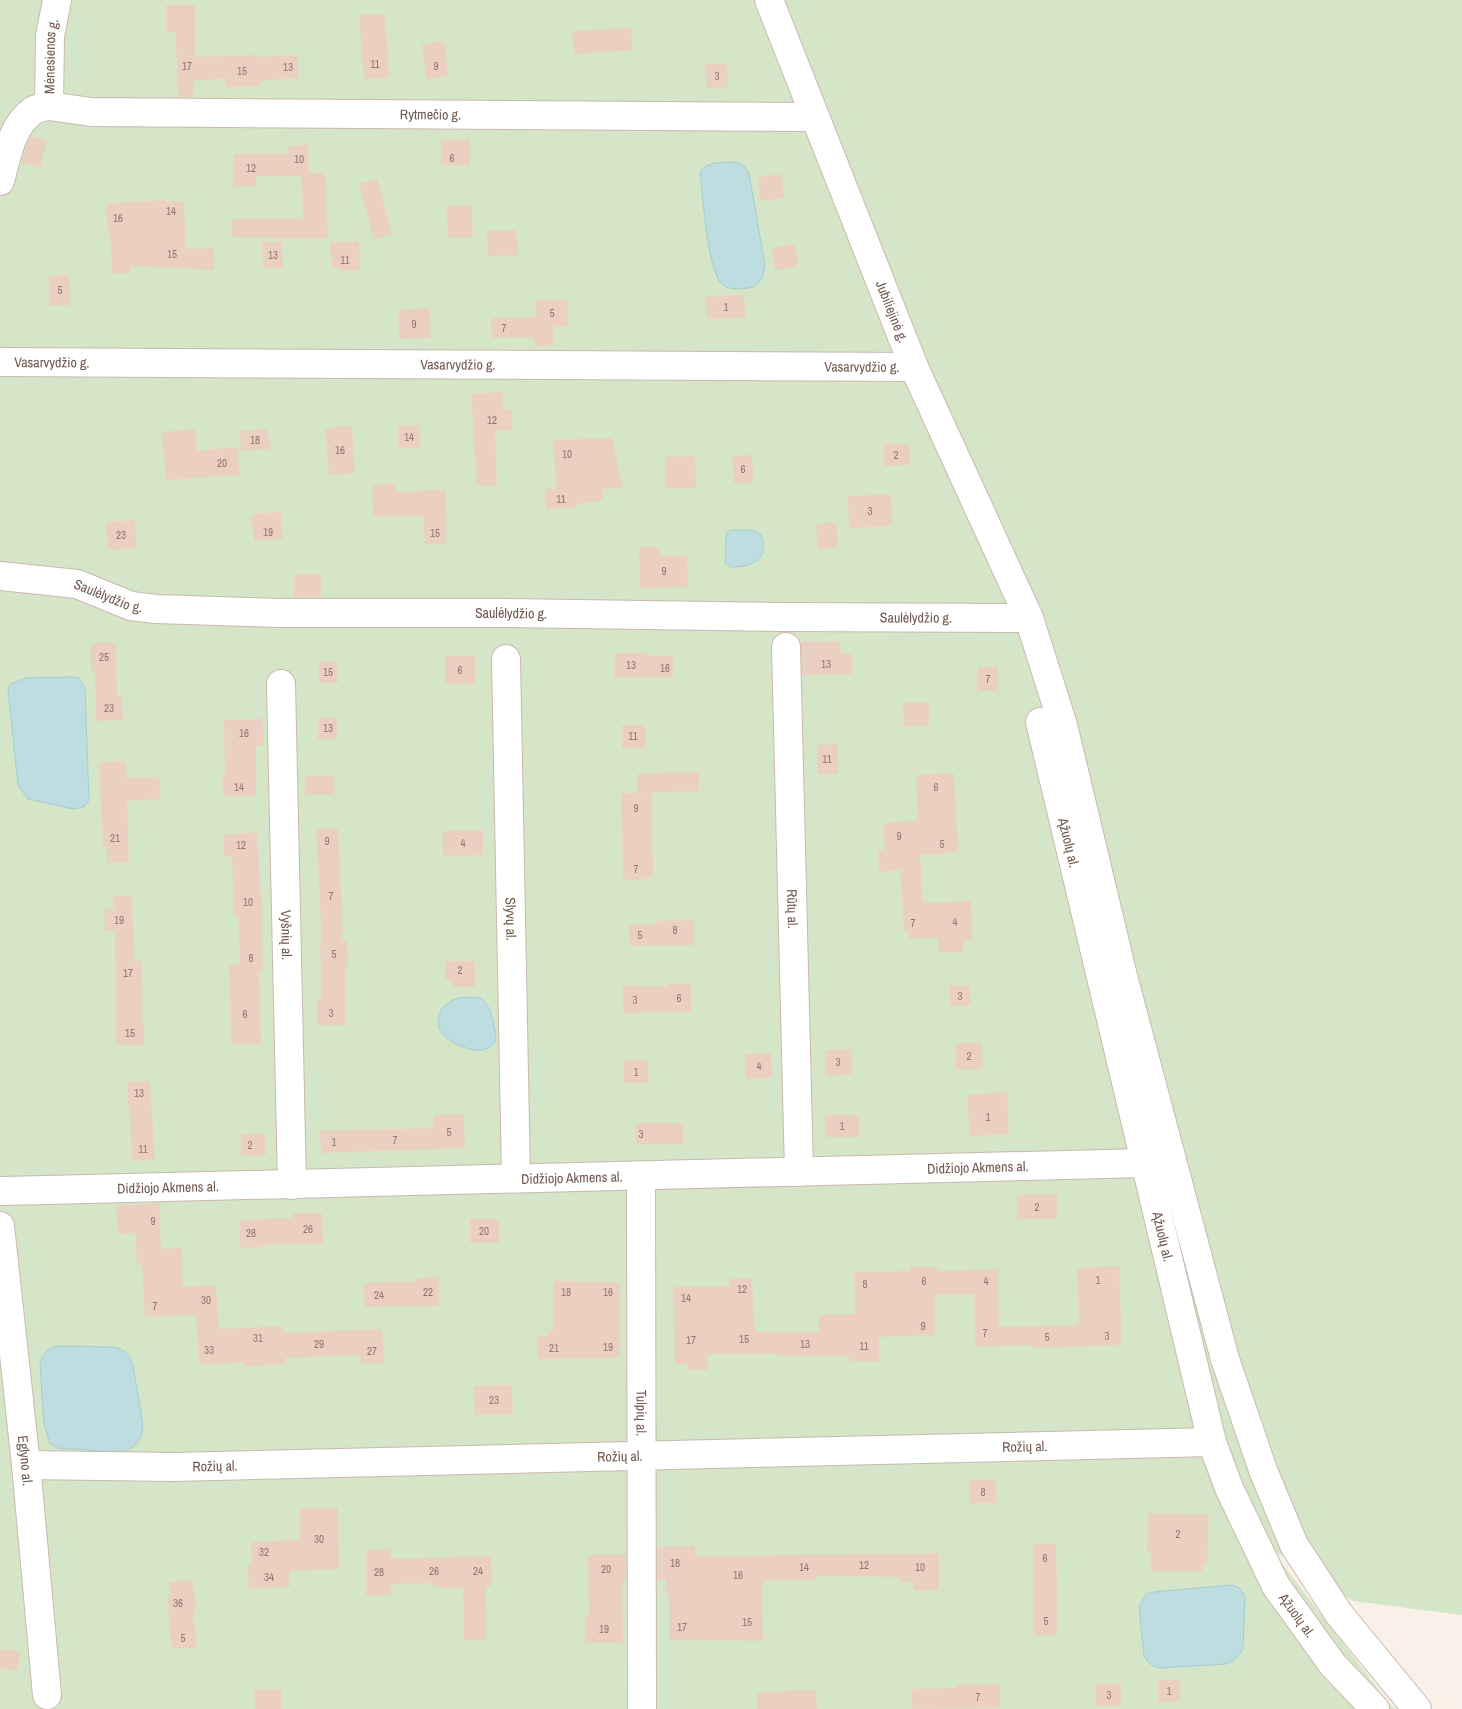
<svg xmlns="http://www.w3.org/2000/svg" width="1462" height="1709" font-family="'Archivo Narrow',sans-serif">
<rect width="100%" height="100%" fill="#f9f1e7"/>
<path fill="#d5e5c7" d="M0 0H1462V1615L1353 1601 1270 1548 1392 1707 1396 1709H0Z"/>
<path fill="#bddde1" stroke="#a5cdd1" d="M737 162 745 167 749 173 765 265C763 276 761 286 749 288 741 289 729 290 723 285 707 272 703 195 700 173 707 160 724 163 737 162Z
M731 530H753L761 535C768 552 760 563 743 566 735 567 730 569 725 563L726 537 727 533Z
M73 677 79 678 85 688 89 800 84 807 73 809 28 799 18 785 8 690 10 684 26 678Z
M464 997 481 998C490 1006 492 1015 494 1026 495 1031 497 1036 495 1041 487 1061 444 1044 439 1028 437 1021 440 1014 442 1008L453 1000Z
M59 1346 115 1347C125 1350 129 1355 133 1365L143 1426 141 1437 136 1444 130 1449 116 1452 57 1448 50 1443 44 1424 40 1364C43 1352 47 1348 59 1346Z
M1231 1585C1239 1586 1242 1590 1245 1597L1243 1648C1239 1657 1235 1660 1226 1664L1160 1668C1152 1666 1148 1663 1144 1656L1139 1607 1146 1594 1154 1592Z"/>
<path fill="#ebd0c2" d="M166 5H195V57L258 55V57L298 55 299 78 259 81V86L225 87V78L194 81V97H179L175 32H166Z
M385 14 389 78 364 79 359 15Z
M631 28 633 50 574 54 572 31Z
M444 41 448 76 426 79 422 44Z
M727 63 728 87 707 88 706 64Z
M31 136 47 140 40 168 22 163 26 147Z
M441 140H470V165H441Z
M308 145 309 173H325L328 239 232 237V219H303L301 176H256V186L234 187V154H289L288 146Z
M781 174 784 198 760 201 758 177Z
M377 179 392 234 374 239 359 184Z
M165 200V202L184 201 186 249 213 248 214 270 131 266V273L112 274 110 233 108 234 106 204Z
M472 205 473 237 448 238 446 206Z
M516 230 518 255 488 256 487 231Z
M282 241 283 268 263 269 262 242Z
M359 241 360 270 340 271V267L332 268 330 243Z
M795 244 798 266 775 270 772 248Z
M69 275 70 305 50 306 49 276Z
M744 295 746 317 707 319 706 297Z
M567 299 568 326 553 327 554 345 535 346 534 337 492 338 491 318 536 317 535 300Z
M429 308 430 338 399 339 398 310Z
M503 392V410H511L512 430 495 431 497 485 477 486 471 394Z
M419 425 420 448H398V426Z
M352 426 355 473 329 475 325 428Z
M195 429 197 451 237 447 240 475 166 480 162 432Z
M268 429 270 449 241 451 240 431Z
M612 438 623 488 602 489 604 500 576 504V508L546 509V489H556L554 440Z
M884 444H909V465L884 466Z
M752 455 754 483 734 484 732 456Z
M695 456 696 488 666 489 665 457Z
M396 484V492L445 490 446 543 425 544 423 516 373 517 372 485Z
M891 494 892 526 849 528 848 496Z
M281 512 283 539 254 541 251 514Z
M135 520 137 548 108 550 106 522Z
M836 522 838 547 818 549 816 524Z
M639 547H659V556L687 555 688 587 640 588Z
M294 574H321V597H294Z
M840 641 841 654H852L853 674 802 675 800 642Z
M116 642 117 696H122L123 720 96 721 95 671H91V643Z
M615 653H647V656H673V677H614Z
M445 656H475V684H445Z
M338 661V683H319V662Z
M978 667H998V691H978Z
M929 702V725L904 726 903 703Z
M337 717 338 739 318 740V718Z
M263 719 264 745 256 746V796L223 797 222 777H225L224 720Z
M622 725H645V748H622Z
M837 744 838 774H818L817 745Z
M125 761 126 778 159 777 160 799 127 801 129 862 107 863V847H103L99 762Z
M699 772V791L637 793V774Z
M954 773 958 852 920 855 923 903 971 901 972 941 963 942V952L939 953V938L909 939 908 930H904L900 870 879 872 878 850H885L883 823 918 820 916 775Z
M305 776H334V795H305Z
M621 793H652L653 876H649V879L623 880Z
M338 828 343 941H347L348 966H345L346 1025H317V1000H322L320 942H322L316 829Z
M483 830V855L443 856V831Z
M257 832 262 916 263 970H259L261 1044H231L229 965 240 964 238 914H234L232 856 224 857 223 835Z
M114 896H132L134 961H141L142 1022H144V1045H116L115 930 105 931 104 909H113Z
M694 920V945L630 946 629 925 655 924V921Z
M445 961H475V987H452V980H445Z
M667 984H691V1012H646V1013H623V986L667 987Z
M970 985 971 1005 950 1006 949 986Z
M956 1043H982L983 1069 956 1070Z
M851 1049 852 1074 826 1076 825 1051Z
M771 1053 772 1078 746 1079V1054Z
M623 1060H648L649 1083H624Z
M150 1081 155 1160 132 1161 130 1105H128L127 1082Z
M1007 1092 1009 1134 970 1136 967 1095Z
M464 1114 465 1148 321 1153 320 1131 434 1128V1115Z
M825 1115H859V1137H826Z
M636 1123H683V1144H636Z
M266 1133V1155L241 1156V1134Z
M1057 1194V1219H1017V1195Z
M159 1203 161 1249 181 1248 183 1287 216 1285 219 1329 283 1326V1333L382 1329 384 1363 361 1364 360 1355 285 1358V1364L243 1366V1362L199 1365 196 1315 145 1317 142 1265H137L135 1233 118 1234 116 1206Z
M293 1213H322L323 1244 264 1245V1247L240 1248 239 1220 293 1218Z
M470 1219H499V1243H470Z
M1119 1266 1122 1343H1119V1345L1033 1348V1345L975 1347 974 1294 935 1295V1335L879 1337V1362L849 1361V1356H777V1354H707L708 1370H689L688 1364H675L674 1287 730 1286V1279L752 1278 755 1332H819V1315L855 1314 854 1272 910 1271V1267H938V1271L998 1269 999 1327 1079 1325 1077 1268Z
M439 1277V1306L365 1307 363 1283 417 1281V1278Z
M554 1281 620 1282V1358L538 1359V1336H549L548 1330H553Z
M512 1385 513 1414 475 1415 474 1386Z
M970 1480H996L997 1503H970Z
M300 1508H338L339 1569 290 1571V1587L249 1589 247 1566H252L251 1542 300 1540Z
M1148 1513 1209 1515 1207 1564H1203L1202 1572 1150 1571 1151 1553H1147Z
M1034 1544H1056L1058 1635 1034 1636Z
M695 1546V1556L939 1553V1590H913V1582H900V1577L816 1576V1580L762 1581 763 1641 669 1640V1594H666V1580H657V1547Z
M391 1549V1559L491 1556 492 1586H485L486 1640H464L463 1588H433V1583L391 1584V1595L366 1596V1550Z
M626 1554V1580H624V1584H622L623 1643H585V1615H589L588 1555Z
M193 1580 196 1611H193L197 1647 172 1649 167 1596 171 1595 169 1582Z
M0 1649 20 1651 18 1670 0 1668Z
M1158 1680H1180V1702H1158Z
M1121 1683 1122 1706H1096L1095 1684Z
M1000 1684V1708L912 1709V1689L955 1688V1685Z
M281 1689 282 1709H255L254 1690Z
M816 1690 817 1709H757V1692Z"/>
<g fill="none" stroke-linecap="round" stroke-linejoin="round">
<g stroke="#cab9ae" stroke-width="30">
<g id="minor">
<path id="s1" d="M769 0 914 367 1029 618 1063 725 1123 976 1225 1359 1263 1470 1294 1545 1339 1614 1417 1709"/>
<path id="s2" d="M49 106 91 112 815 117"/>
<path id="s3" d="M0 181C7 157 11 125 34 110 38 108 44 107 49 106L50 36 57 0"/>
<path id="s4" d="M0 362 914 367"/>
<path id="s5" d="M0 576 77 584 131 606 156 609 280 613H504L786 617 1029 618"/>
<path id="s6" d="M786 647 799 1172"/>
<path id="s7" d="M506 659 516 1178"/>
<path id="s8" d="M281 684 292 1185"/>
<path id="s9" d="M1040 722 1212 1442 1229 1488 1276 1586 1333 1665 1375 1709"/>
<path id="s10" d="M641 1177 642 1709"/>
<path id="s11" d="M0 1191C382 1183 764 1173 1145 1163"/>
<path id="s12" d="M0 1226 26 1465 47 1695"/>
<path id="s13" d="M26 1465 174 1467 1212 1442"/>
</g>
</g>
<use href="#minor" stroke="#fff" stroke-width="28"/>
</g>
<g text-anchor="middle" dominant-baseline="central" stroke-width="4" stroke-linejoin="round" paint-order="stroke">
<g font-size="11" fill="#8f766b">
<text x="375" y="64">11</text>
<text x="187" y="66">17</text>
<text x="436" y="66">9</text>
<text x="288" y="67">13</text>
<text x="242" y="71">15</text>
<text x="717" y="76">3</text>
<text x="452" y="158">6</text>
<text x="299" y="159">10</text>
<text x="251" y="168">12</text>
<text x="171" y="211">14</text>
<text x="118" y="218">16</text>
<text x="172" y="254">15</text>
<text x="273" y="255">13</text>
<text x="345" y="260">11</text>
<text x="60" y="290">5</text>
<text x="726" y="307">1</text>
<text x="552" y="313">5</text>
<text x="414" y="324">9</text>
<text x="504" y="328">7</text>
<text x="492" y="420">12</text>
<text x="409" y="437">14</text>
<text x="255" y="440">18</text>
<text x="340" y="450">16</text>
<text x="567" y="454">10</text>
<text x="896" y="455">2</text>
<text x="222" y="463">20</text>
<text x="743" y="469">6</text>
<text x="561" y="499">11</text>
<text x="870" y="511">3</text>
<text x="268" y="532">19</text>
<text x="435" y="533">15</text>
<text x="121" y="535">23</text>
<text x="664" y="571">9</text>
<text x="104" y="657">25</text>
<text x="826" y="664">13</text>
<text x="631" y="665">13</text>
<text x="665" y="668">16</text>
<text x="460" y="670">6</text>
<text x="328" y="672">15</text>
<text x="988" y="679">7</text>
<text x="109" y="708">23</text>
<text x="328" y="728">13</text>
<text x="244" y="733">16</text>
<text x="633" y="736">11</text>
<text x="827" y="759">11</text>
<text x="239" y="787">14</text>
<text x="936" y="787">6</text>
<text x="636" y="808">9</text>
<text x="899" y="836">9</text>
<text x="115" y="838">21</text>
<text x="327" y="841">9</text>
<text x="463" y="843">4</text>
<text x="942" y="844">5</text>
<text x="241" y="845">12</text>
<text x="636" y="869">7</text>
<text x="331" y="896">7</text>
<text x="248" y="902">10</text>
<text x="119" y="920">19</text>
<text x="955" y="922">4</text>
<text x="913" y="923">7</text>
<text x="675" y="930">8</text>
<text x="640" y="935">5</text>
<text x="334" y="954">5</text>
<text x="251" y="958">8</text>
<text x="460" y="970">2</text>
<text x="128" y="973">17</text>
<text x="960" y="996">3</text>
<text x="679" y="998">6</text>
<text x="635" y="1000">3</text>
<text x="331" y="1013">3</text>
<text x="245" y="1014">6</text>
<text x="130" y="1033">15</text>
<text x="969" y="1056">2</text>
<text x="838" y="1062">3</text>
<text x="759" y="1066">4</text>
<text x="636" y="1072">1</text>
<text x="139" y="1093">13</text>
<text x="988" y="1117">1</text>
<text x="842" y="1126">1</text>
<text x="449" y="1132">5</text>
<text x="641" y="1134">3</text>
<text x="395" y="1140">7</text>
<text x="334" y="1142">1</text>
<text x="250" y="1145">2</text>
<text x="143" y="1149">11</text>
<text x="1037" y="1207">2</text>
<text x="153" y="1221">9</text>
<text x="308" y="1229">26</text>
<text x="484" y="1231">20</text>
<text x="251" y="1233">28</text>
<text x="1098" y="1280">1</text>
<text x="924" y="1281">6</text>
<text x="986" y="1281">4</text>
<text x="865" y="1284">8</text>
<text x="742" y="1289">12</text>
<text x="428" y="1292">22</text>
<text x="566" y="1292">18</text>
<text x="608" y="1292">16</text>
<text x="379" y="1295">24</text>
<text x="686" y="1298">14</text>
<text x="206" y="1300">30</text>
<text x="155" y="1306">7</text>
<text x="923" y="1326">9</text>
<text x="985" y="1333">7</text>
<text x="1107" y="1336">3</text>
<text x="1047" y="1337">5</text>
<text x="258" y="1338">31</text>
<text x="744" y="1339">15</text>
<text x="691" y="1340">17</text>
<text x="319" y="1344">29</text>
<text x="805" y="1344">13</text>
<text x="864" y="1346">11</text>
<text x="608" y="1347">19</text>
<text x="554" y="1348">21</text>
<text x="209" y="1350">33</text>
<text x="372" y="1351">27</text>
<text x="494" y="1400">23</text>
<text x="983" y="1492">8</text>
<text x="1178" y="1534">2</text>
<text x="319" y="1539">30</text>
<text x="264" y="1552">32</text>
<text x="1045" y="1558">6</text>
<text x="675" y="1563">18</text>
<text x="864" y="1565">12</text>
<text x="804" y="1567">14</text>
<text x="920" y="1567">10</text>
<text x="606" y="1569">20</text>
<text x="434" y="1571">26</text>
<text x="478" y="1571">24</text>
<text x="379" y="1572">28</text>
<text x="738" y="1575">16</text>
<text x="269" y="1577">34</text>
<text x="178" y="1603">36</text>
<text x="1046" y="1621">5</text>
<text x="747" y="1622">15</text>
<text x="682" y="1627">17</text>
<text x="604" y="1629">19</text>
<text x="183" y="1638">5</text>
<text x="1169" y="1691">1</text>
<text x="1109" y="1695">3</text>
<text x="978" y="1697">7</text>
</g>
<g font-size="14" fill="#70584e" stroke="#fdf5ec">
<text stroke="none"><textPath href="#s3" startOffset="146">Mėnesienos g.</textPath></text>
<text stroke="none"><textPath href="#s2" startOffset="382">Rytmečio g.</textPath></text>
<text stroke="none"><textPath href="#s1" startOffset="335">Jubiliejinė g.</textPath></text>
<text stroke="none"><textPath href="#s4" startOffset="52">Vasarvydžio g.</textPath></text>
<text stroke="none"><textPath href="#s4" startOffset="458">Vasarvydžio g.</textPath></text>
<text stroke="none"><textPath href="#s4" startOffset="862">Vasarvydžio g.</textPath></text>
<text stroke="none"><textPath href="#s5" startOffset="111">Saulėlydžio g.</textPath></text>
<text stroke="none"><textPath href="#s5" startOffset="516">Saulėlydžio g.</textPath></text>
<text stroke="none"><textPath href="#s5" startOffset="921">Saulėlydžio g.</textPath></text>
<text stroke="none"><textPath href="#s9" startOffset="124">Ąžuolų al.</textPath></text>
<text stroke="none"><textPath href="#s6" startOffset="262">Rūtų al.</textPath></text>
<text stroke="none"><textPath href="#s7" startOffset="260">Slyvų al.</textPath></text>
<text stroke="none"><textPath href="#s8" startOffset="251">Vyšnių al.</textPath></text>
<text stroke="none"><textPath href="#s11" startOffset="978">Didžiojo Akmens al.</textPath></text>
<text stroke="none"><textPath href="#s11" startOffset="572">Didžiojo Akmens al.</textPath></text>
<text stroke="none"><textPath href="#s11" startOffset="168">Didžiojo Akmens al.</textPath></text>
<text stroke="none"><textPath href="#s9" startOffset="529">Ąžuolų al.</textPath></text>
<text stroke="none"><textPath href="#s10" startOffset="236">Tulpių al.</textPath></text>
<text stroke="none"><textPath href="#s13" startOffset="999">Rožių al.</textPath></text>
<text stroke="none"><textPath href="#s13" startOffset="594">Rožių al.</textPath></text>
<text stroke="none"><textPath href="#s12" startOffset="236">Eglyno al.</textPath></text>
<text stroke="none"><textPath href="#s13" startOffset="189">Rožių al.</textPath></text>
<text stroke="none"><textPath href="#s9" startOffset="934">Ąžuolų al.</textPath></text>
</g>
</g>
</svg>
